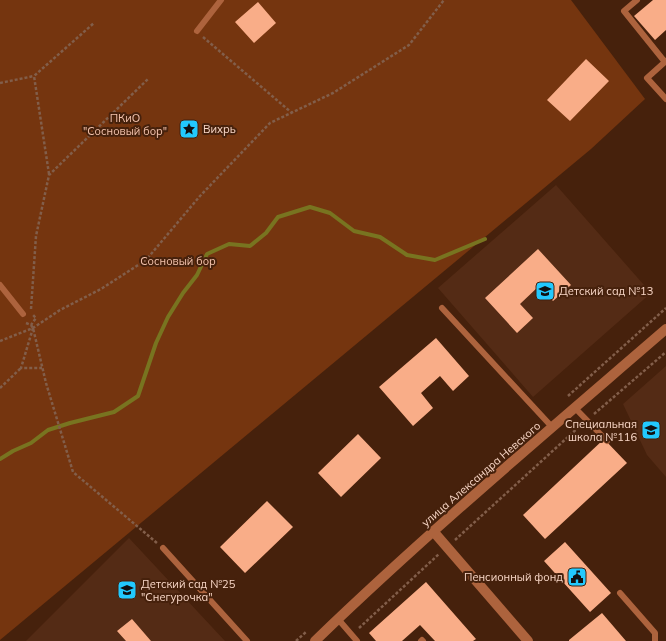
<svg xmlns="http://www.w3.org/2000/svg" width="666" height="641" font-family="Mulish,sans-serif">
<rect width="100%" height="100%" fill="#46210c"/>
<path fill="#542b15" d="M556 185 651 293 533 397 438 288Z
M666 366V477L647 455 623 404Z
M129 538 225 641H26Z"/>
<path fill="#75350f" d="M0 0H571L645 99 591 149 0 640Z"/>
<g fill="none" stroke-linecap="round" stroke-linejoin="round">
<path stroke="#787420" stroke-width="4" d="M0 459 13 451 31 443 48 430 70 423 114 412 138 396 156 343 168 317 183 293 197 275 207 254 229 244 250 246 266 233 278 217 310 207 330 213 354 231 380 237 407 255 435 260 485 239"/>
</g>
<path fill="#f9ad88" d="M653 0H666V30L655 40 634 16Z
M258 2 276 23 254 43 235 22Z
M586 59 609 81 570 121 547 100Z
M538 249 571 285 553 301 539 286 520 304 533 318 517 333 485 298Z
M436 338 469 376 453 391 440 376 421 393 433 408 413 426 379 387Z
M358 434 381 458 341 497 318 473Z
M604 439 627 463 545 539 523 515Z
M267 501 293 527 245 573 220 547Z
M565 542 611 593 590 612 544 561Z
M426 582 476 639 473 641H435L420 625 402 641H376L369 633Z
M602 613 626 641H569V640Z
M132 619 151 641H126L117 631Z"/>
<g fill="none" stroke-linecap="round" stroke-linejoin="round">
<path stroke="#825e4a" stroke-width="2.5" stroke-dasharray="3 2" stroke-linecap="butt" d="M203 37 292 113
M0 83 34 76
M49 174 34 76 94 23
M31 309 36 236 49 175 149 78
M26 323 31 325 36 318 32 314
M31 325 33 328 46 383 73 472 157 543
M33 328 21 368H42
M0 341 33 328 60 310 101 289 146 260 200 196 270 123 333 93 409 45 444 0
M0 388 21 368
M568 396 666 308
M594 414 666 352
M455 540 580 426
M359 628 439 554
M296 641 306 632"/>
<path stroke="#ad633d" stroke-width="6" d="M637 0 624 11 665 62
M197 31 221 0
M666 61 647 78 666 99
M0 285 23 314
M442 308 552 427
M575 408 607 441
M163 548 247 641
M620 593 655 633V641
M338 619 357 641
M421 641 422 640 423 641"/>
<path stroke="#ad633d" stroke-width="10" d="M433 531 528 641
M315 641C428 532 548 431 666 329"/>
</g>
<defs>
<g id="sight-square" transform="scale(1)"><rect x="-9" y="-9" width="18" height="18" rx="4" fill="#22c9fe" stroke="#46210c"/><path d="M0-6L1.8-2.2L6-1.7L2.9 1.2L3.7 5.4L0 3.3L-3.7 5.4L-2.9 1.2L-6-1.7L-1.8-2.2Z" fill="#111"/></g>
<g id="school-square" transform="scale(1)"><rect x="-9" y="-9" width="18" height="18" rx="4" fill="#22c9fe" stroke="#46210c"/><path d="M0-5L7-2L0 1L-7-2ZM-4 1L0 2.5L4 1V4Q0 6-4 4Z" fill="#111"/></g>
<g id="civic-square" transform="scale(1)"><rect x="-9" y="-9" width="18" height="18" rx="4" fill="#22c9fe" stroke="#46210c"/><path d="M-.6-6.5H3V-4.5H.6V-3L4-1V1h2V6H-6V1h2V-1L-.6-3ZM-1.2 2.5V6h2.4V2.5Z" fill="#111"/></g>
</defs>
<g fill-rule="evenodd">
<use href="#sight-square" x="189" y="129"/>
<use href="#school-square" x="545" y="291"/>
<use href="#school-square" x="651" y="430"/>
<use href="#civic-square" x="577" y="577"/>
<use href="#school-square" x="127" y="590"/>
</g>
<g text-anchor="middle" dominant-baseline="central" stroke-width="4" stroke-linejoin="round" paint-order="stroke">
<g font-size="11" fill="#f5c4ae" stroke="#46210c">
<text x="125" y="118">ПКиО<tspan x="125" dy="13">"Сосновый бор"</tspan></text>
<text x="178" y="261">Сосновый бор</text>
</g>
<g font-size="11" fill="#f9d7c7" stroke="#46210c" text-anchor="start">
<text x="203" y="129">Вихрь</text>
<text x="559" y="291">Детский сад №13</text>
<text x="637" y="424" text-anchor="end">Специальная<tspan x="637" dy="13">школа №116</tspan></text>
<text x="563" y="577" text-anchor="end">Пенсионный фонд</text>
<text x="141" y="584">Детский сад №25<tspan x="141" dy="13">"Снегурочка"</tspan></text>
</g>
<g font-size="11" fill="#f9d7c7" stroke="#46210c">
<text transform="translate(481 474) rotate(-41)">улица Александра Невского</text>
</g>
</g>
</svg>
